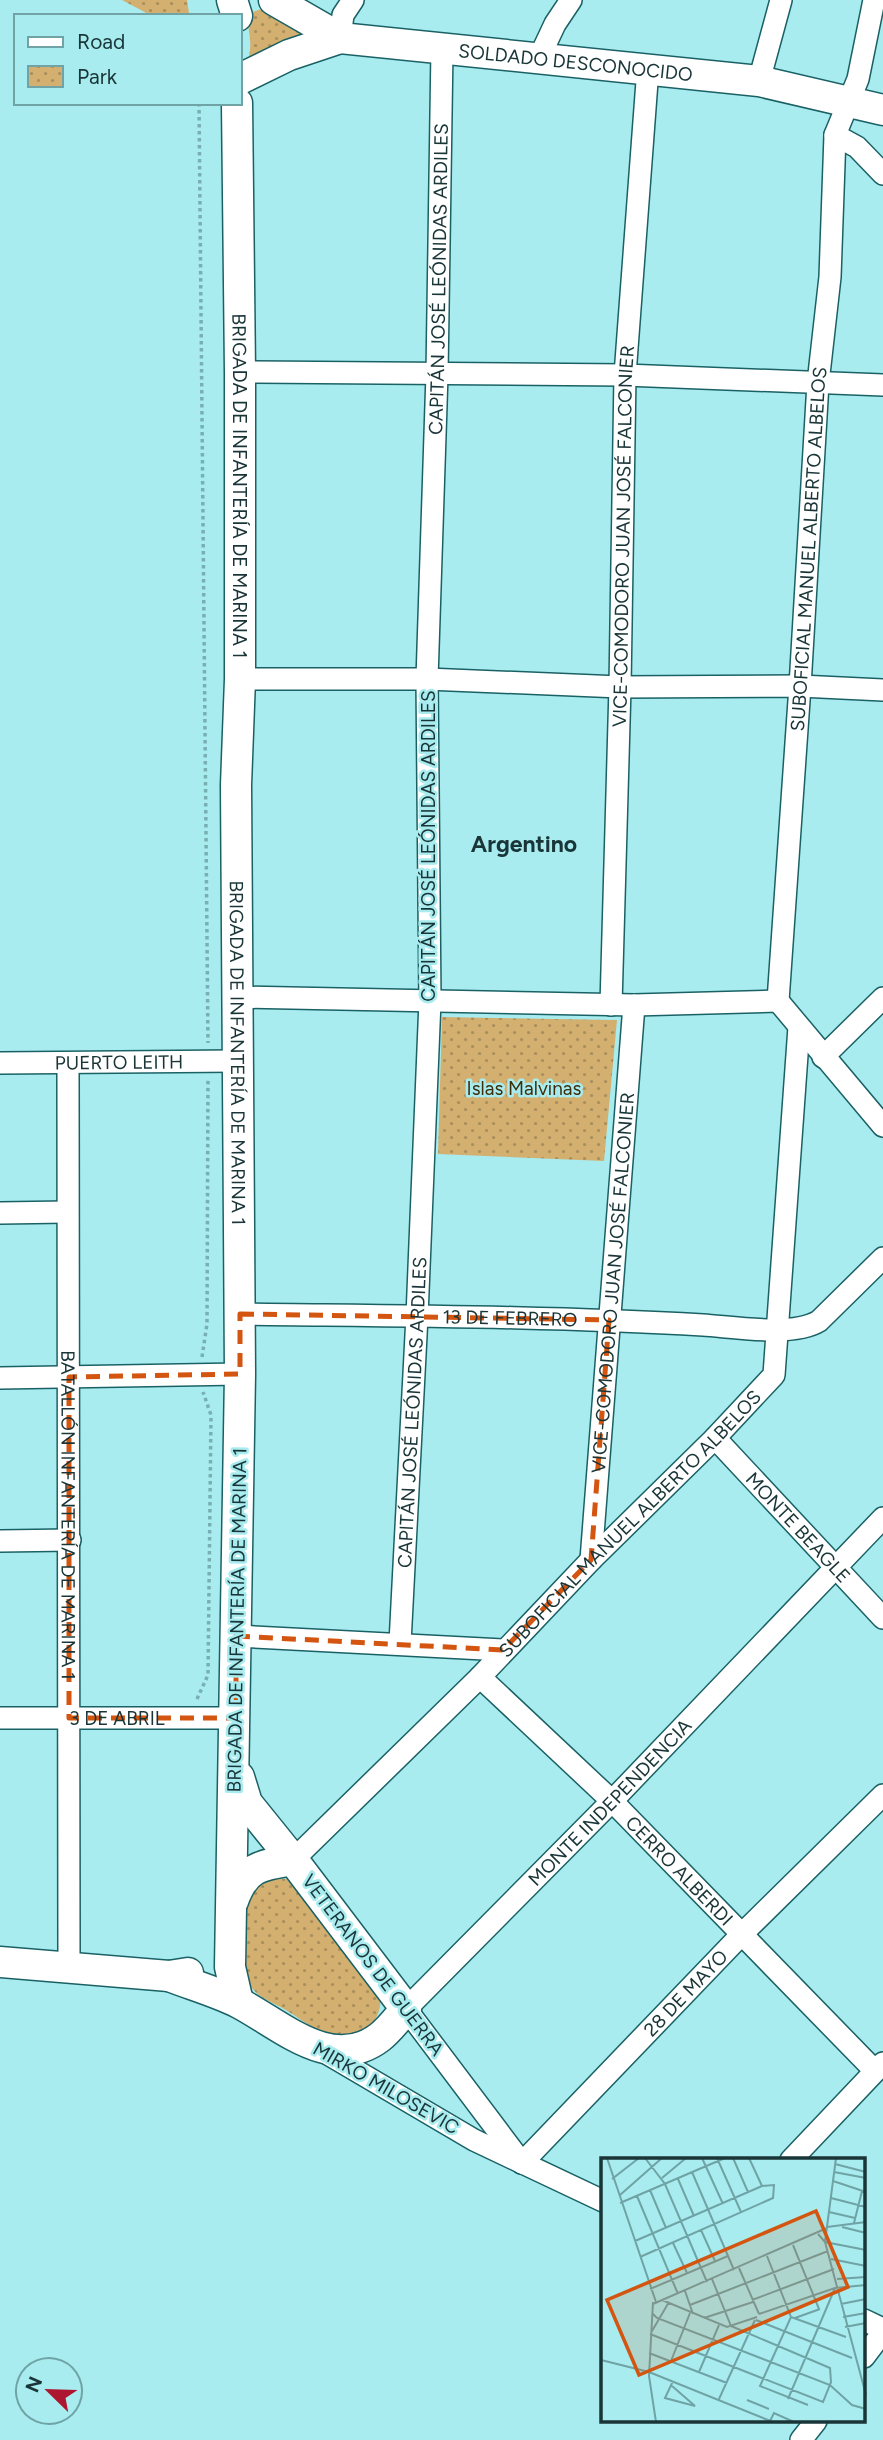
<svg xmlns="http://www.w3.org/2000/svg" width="883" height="2440" font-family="Figtree,sans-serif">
<defs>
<pattern id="park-dots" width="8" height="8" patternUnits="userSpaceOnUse" patternTransform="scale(1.75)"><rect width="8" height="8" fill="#d3af70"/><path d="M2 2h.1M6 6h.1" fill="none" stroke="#aa8f5d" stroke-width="1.8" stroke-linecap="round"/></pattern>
</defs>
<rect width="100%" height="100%" fill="#a8ecef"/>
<path fill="url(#park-dots)" d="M122 0H187L189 13 186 16H152Z
M266 8 316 35 248 63C249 56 251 48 250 40 249 19 239 14 266 8Z
M442 1017 617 1020 604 1161 438 1154Z
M272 1878 286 1879 293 1883 380 1995C384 2024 358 2040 331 2035 316 2032 298 2017 284 2009 274 2003 259 1998 252 1988 241 1972 247 1943 246 1924 246 1901 249 1887 272 1878Z"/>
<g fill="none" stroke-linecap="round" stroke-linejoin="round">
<g stroke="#1a6165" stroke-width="24">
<g id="street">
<path d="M340 38 343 15 353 0"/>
<path d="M539 58 555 24 571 0"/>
<path d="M759 81 781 0"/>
<path d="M835 135 857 147 883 174"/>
<path d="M240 372 625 375 883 385"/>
<path d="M240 679H427L620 687 800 686 883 690"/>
<path d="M237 997 634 1005 778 1001"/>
<path id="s1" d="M778 1001 800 686 818 383 830 277 835 135 858 79 874 0"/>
<path d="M778 1001 883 1126"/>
<path id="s2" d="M611 1005 620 687 625 375 648 68"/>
<path d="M823 1057 883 998"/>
<path id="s3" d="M0 1063 237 1061"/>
<path id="s4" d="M68 1063 69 1967"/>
<path d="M0 1213 67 1212"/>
<path id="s5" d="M240 1314C395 1316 549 1316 703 1325 734 1327 793 1337 819 1321L883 1258"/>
<path d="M0 1378 240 1374"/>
<path id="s6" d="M715 1438 883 1618"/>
<path d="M0 1541 70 1540"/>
<path id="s7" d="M591 1560 634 1005"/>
<path d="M236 1636 503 1650"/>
<path id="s8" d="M400 1643 417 1316 430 1001 427 679 437 374 442 49"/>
<path id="s9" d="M480 1677 612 1801 875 2071"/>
<path id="s10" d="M0 1718H236"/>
<path id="s11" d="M293 1860 480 1677 591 1560 715 1438 774 1375 799 1027"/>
<path d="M321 2050 474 2140 603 2201"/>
<path d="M791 2160 883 2063"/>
<path id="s12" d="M522 2163 406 2009 612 1801 883 1518"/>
<path id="s13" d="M522 2163 741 1935 883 1795"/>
<path d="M864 2320 883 2329"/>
<path d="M864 2357 883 2332"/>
<path d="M801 2440 816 2421"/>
</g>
</g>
<g stroke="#1a6165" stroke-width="33">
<g id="secondary">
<path d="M232 0 237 16"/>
<path id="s14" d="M274 0 340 38 759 81 883 110"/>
<path d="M240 79 289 55 340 38"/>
<path id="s15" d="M237 103 240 372V679L236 785 240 1374 230 1967 238 2002"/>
<path d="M233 1901C245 1867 260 1865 293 1860"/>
<path d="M0 1962 169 1976 188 1973"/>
<path d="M169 1976C192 1985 217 1992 239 2003 281 2025 332 2074 380 2037 390 2029 398 2018 406 2009L293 1860 247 1803 239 1777"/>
</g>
</g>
<path stroke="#78afb2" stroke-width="3.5" stroke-dasharray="3.5 3.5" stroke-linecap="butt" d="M199 103 208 1043
M202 1357 207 1324 208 1078
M197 1699 208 1675 211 1415 203 1392"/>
<use href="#street" stroke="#fff" stroke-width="21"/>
<use href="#secondary" stroke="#fff" stroke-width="30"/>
</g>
<path fill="none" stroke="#d35510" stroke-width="5" stroke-dasharray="14 9" stroke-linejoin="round" d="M240 1314 609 1320 591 1560 503 1650 236 1636V1718H69V1377L240 1374Z"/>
<g text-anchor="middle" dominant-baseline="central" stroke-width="5" stroke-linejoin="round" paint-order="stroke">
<g font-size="19" fill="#193537" stroke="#a8ecef">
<text stroke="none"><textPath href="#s14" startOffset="313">SOLDADO DESCONOCIDO</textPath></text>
<text stroke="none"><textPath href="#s8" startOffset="1365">CAPITÁN JOSÉ LEÓNIDAS ARDILES</textPath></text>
<text stroke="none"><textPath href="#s15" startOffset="383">BRIGADA DE INFANTERÍA DE MARINA 1</textPath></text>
<text stroke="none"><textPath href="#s2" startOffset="469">VICE-COMODORO JUAN JOSÉ FALCONIER</textPath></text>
<text stroke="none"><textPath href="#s1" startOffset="453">SUBOFICIAL MANUEL ALBERTO ALBELOS</textPath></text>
<text transform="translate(428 846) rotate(-90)">CAPITÁN JOSÉ LEÓNIDAS ARDILES</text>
<text stroke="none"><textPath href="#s15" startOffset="950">BRIGADA DE INFANTERÍA DE MARINA 1</textPath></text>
<text stroke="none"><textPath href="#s3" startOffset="119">PUERTO LEITH</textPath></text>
<text stroke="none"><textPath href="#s7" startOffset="278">VICE-COMODORO JUAN JOSÉ FALCONIER</textPath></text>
<text stroke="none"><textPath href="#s5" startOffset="270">13 DE FEBRERO</textPath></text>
<text stroke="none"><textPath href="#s8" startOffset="231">CAPITÁN JOSÉ LEÓNIDAS ARDILES</textPath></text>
<text stroke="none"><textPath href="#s4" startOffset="452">BATALLÓN INFANTERÍA DE MARINA 1</textPath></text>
<text stroke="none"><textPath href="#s11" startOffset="476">SUBOFICIAL MANUEL ALBERTO ALBELOS</textPath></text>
<text stroke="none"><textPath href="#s6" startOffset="122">MONTE BEAGLE</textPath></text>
<text transform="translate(237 1620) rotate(-89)">BRIGADA DE INFANTERÍA DE MARINA 1</text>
<text stroke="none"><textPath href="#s10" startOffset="117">3 DE ABRIL</textPath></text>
<text stroke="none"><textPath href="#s12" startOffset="483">MONTE INDEPENDENCIA</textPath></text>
<text stroke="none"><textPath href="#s9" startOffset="278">CERRO ALBERDI</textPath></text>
<text transform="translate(373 1965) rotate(53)">VETERANOS DE GUERRA</text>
<text stroke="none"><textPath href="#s13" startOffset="236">28 DE MAYO</textPath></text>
<text transform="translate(386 2088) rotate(30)">MIRKO MILOSEVIC</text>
</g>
<g font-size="19" fill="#3f2d0c" stroke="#a8ecef">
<text x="524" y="1088">Islas Malvinas</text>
</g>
<g font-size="23" font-weight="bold" fill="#193537" stroke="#a8ecef">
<text x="524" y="844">Argentino</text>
</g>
</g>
<g transform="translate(601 2158)">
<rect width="264" height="264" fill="#a8ecef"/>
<path fill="none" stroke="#6fa3a5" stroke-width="2" d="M6 0 55 144M44 0 64 26 106 124M101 0 122 46M116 0 140 54M132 0 147 34M148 0 161 28M235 0 224 84 265 237M234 6 265 14M91 14 133 112M233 14 265 20M61 20 85 0M11 21 38 0M77 21 93 58M232 23 265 34M49 32 65 70M19 37 61 0M36 38 77 136M230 40 265 49M19 45 124 0M228 54 254 60M253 65 261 33M226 69 265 64M241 69 265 75M100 72 114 103M217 76 224 84 265 92M34 83 161 28 173 27 172 40 39 99M72 85 86 115M192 87 218 151M166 98 190 159M230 101 265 108M138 110 158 156M111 121 130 168M236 121 265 119M49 131 127 98M84 133 92 156M61 142 126 169 156 159M151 142 233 111M52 144 48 218 55 264M52 146 226 70M240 146 265 141M89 147 227 93M51 155 56 160 229 227 251 247 265 251M158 156 234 130 265 127M190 159 159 228 207 247M190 159 245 179M242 159 265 155M103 160 152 144M194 160 219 151M155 162 251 200M244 169 265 165M51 173 68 144M49 176 222 244 230 224 229 210 130 168M48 195 126 225M0 202 48 214 172 264M70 203 89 155M98 214 118 167M71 228 94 248 64 240 72 223M118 241 154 162M187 241 234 130M146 242 168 251M169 263 173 255 193 264"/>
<path fill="#d35510" fill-opacity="0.15" stroke="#d35510" stroke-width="3.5" d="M215 53 247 129 38 217 6 142Z"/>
<rect width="264" height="264" fill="none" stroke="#193537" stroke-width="3.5"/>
</g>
<rect x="14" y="14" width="228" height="91" fill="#a8ecef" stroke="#6fa3a5" stroke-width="2"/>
<rect x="28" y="37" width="35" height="10" fill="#ffffff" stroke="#6fa3a5" stroke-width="2"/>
<text x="77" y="49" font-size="21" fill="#193537">Road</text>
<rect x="28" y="66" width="35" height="21" fill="url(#park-dots)" stroke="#6fa3a5" stroke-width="2"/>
<text x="77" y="84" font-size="21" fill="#193537">Park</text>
<g transform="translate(49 2391) rotate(293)"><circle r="33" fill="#a8ecef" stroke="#6fa3a5" stroke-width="2"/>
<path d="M0-5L12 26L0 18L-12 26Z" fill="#ac162e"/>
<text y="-10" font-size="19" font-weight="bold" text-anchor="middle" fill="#193537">N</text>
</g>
</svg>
